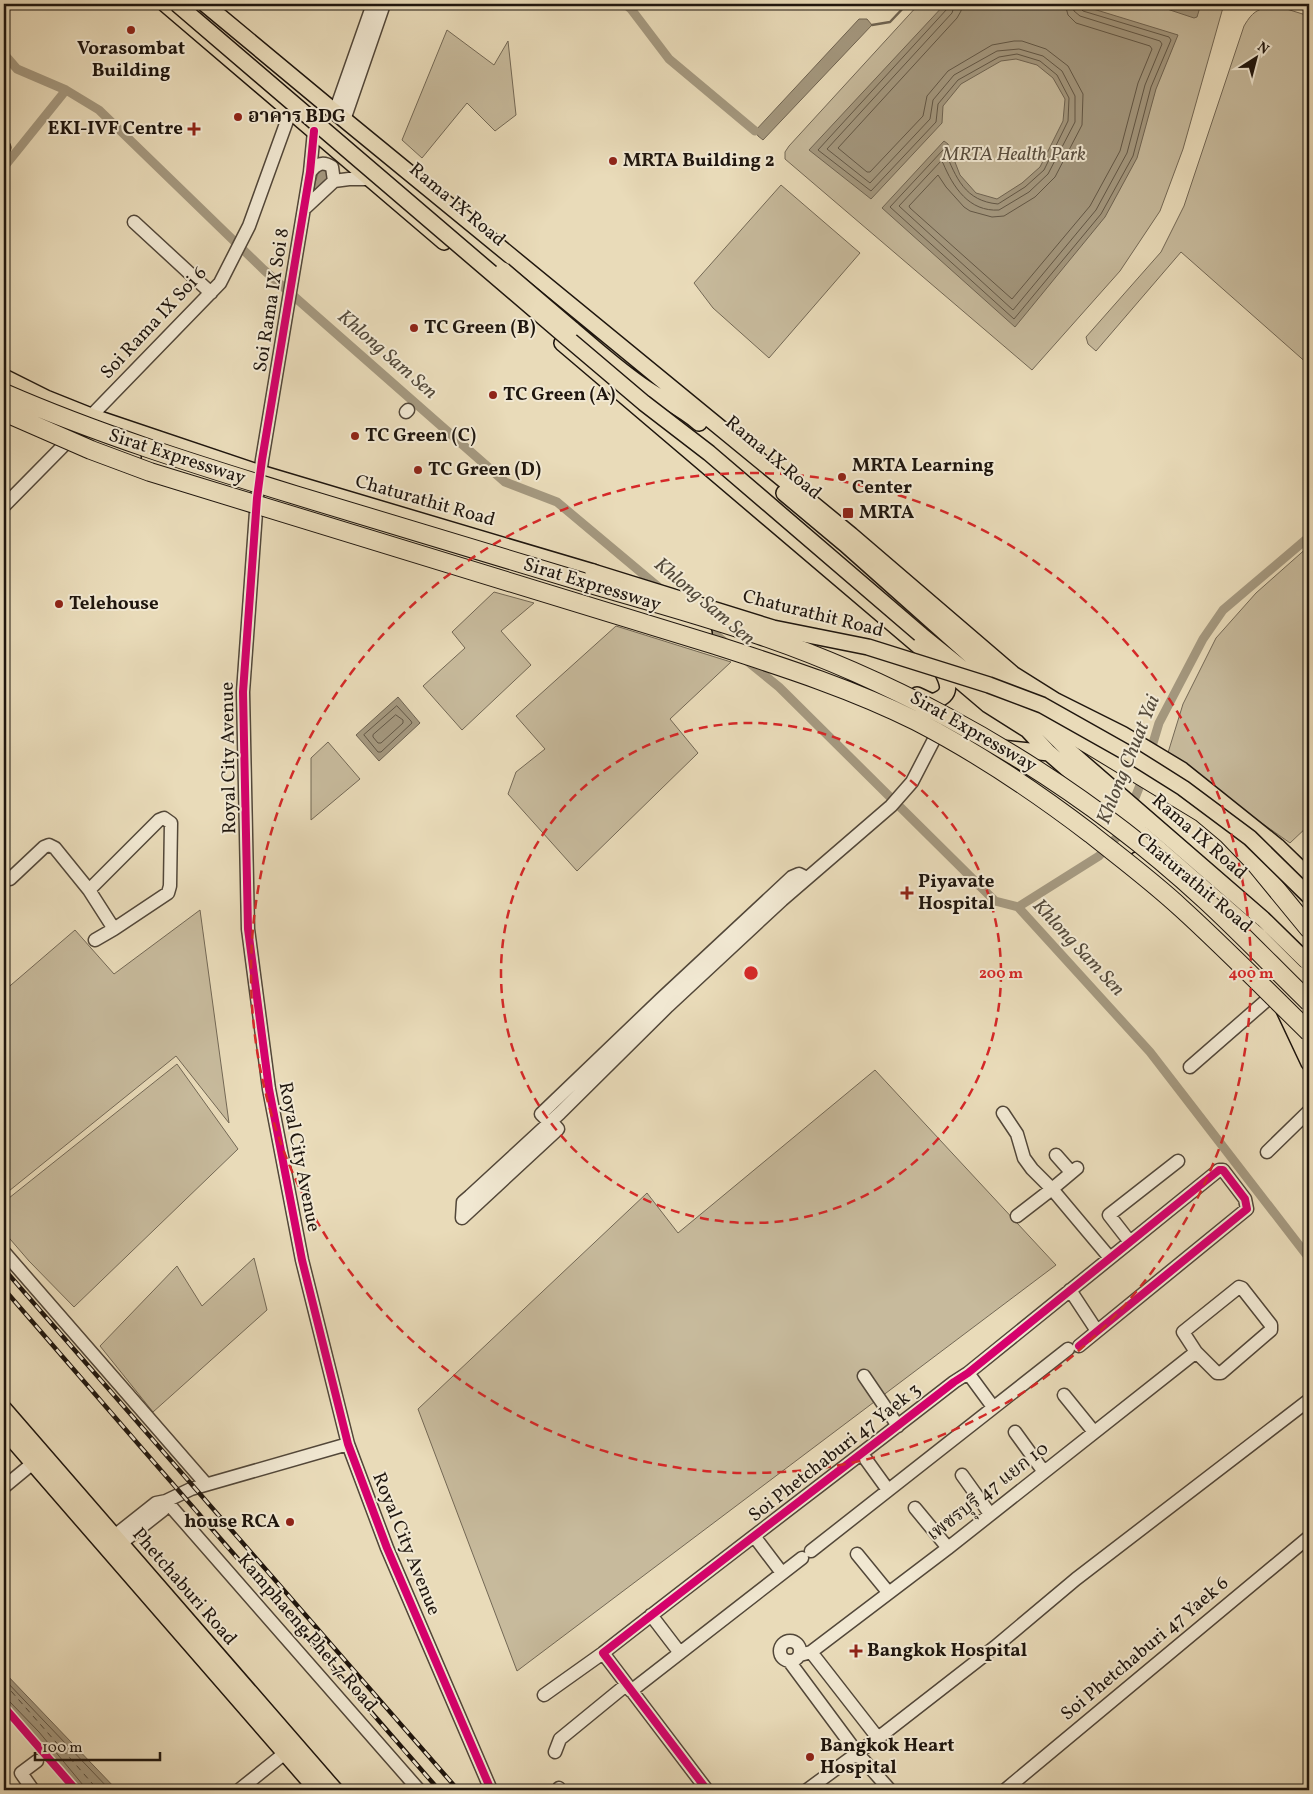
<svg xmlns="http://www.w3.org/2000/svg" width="1313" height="1794" font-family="Vollkorn,'Noto Serif Thai',serif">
<rect width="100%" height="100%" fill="#e9dbb9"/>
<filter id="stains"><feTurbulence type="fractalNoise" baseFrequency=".004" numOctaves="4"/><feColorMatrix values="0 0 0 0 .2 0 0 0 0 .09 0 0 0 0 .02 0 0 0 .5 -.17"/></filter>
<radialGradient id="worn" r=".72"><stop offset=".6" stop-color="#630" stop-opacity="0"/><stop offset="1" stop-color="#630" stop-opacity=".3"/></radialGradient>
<path fill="#c7ba9c" stroke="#736855" d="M919 4H1224L1183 149 1160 211 1120 271 1032 370 785 159V152L789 146Z
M1277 6 1309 16V365L1181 252 1096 351 1088 344 1086 337 1161 252 1184 206 1244 26C1254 9 1259 9 1277 6Z
M447 30 494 65 508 41 516 115 495 131 467 103 422 158 402 140Z
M781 185 860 253 769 358 713 308 694 283Z
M1309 546V825L1290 843 1167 756 1183 704 1216 638 1256 593Z
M494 592 534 603 501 631 531 665 462 730 423 686 465 648 452 632Z
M616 626 731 662 670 719 698 753 577 871 508 794 516 772 545 749 516 716Z
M328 742 360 779 311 820V758Z
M200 910 229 1123 176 1056 4 1195V991L75 930 114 974Z
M177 1064 238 1149 74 1307 29 1261 4 1232V1202Z
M875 1070 1056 1265 517 1671 418 1409 647 1193 678 1233Z
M254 1258 267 1310 153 1412 100 1346 177 1266 202 1306Z"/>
<path fill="#a4987f" stroke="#6f6452" d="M945 4H1077L1178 35 1156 89 1137 158 1105 217 1015 327 882 208 944 141 948 144 960 175 976 193 997 199 1022 183 1040 167 1063 121 1065 99 1053 78 1037 65 1016 59 1001 61 961 84 943 106 942 123 871 199 809 150Z
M1163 4H1201L1197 17 1194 18 1164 8Z
M859 19H867L872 25 763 140 758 136 755 131Z
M329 169 327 179 312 193 319 170Z
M398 697 420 723 379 761 356 735Z
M4 1672 117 1790H81L35 1736 4 1702Z"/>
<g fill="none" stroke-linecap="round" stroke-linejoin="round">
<path stroke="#625746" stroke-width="1" d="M948 4 947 9 818 150 871 191 936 122 938 104 958 80 999 57 1017 54 1040 61 1057 75 1069 98 1068 121 1044 170 1025 187 998 204C965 201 956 178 945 151L943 150 890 207 1014 319 1101 214 1133 156 1151 87 1171 40 1169 37 1083 11 1080 8 1079 4
M955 4 952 13 827 149 870 183 930 119 933 100 954 75 997 51 1019 49 1043 56 1062 71 1075 96V122L1048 174 1029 192 999 210C969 212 953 187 943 163L941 161 899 206 1013 310 1096 210 1127 153 1145 85 1162 44 1160 41 1080 16 1074 11 1072 4
M962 4 961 11 957 18 838 148 867 172H870L923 116 927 96 948 71 992 45 1014 41H1022L1046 49 1068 66 1083 94 1082 125 1055 177 1035 197 1004 216 992 217 970 211 964 207 946 187 938 175 909 206 910 208 1012 299 1090 206 1120 151 1138 83 1152 49 1150 46 1076 23 1068 15 1065 4
M397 706 411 721 412 723 381 752H378L364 735Z
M396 715 403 720V723L381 743H378L373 737V735Z
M4 1679 110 1790
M4 1699 9 1701 39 1732 83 1785 84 1790"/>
<path stroke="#6f6452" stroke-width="2.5" d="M872 25 890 22 907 4"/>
<path stroke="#a4987f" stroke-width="9" d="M625 4 631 9 669 59 755 131
M4 54 17 69 66 90 99 110 264 270 505 482 557 502 662 590
M4 167 66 90
M703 624 728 645
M747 661 779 687 995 901 1018 907 1150 1052 1309 1258
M1150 753 1159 723 1203 639 1223 610 1309 537
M1131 808 1144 775
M1018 907 1099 856 1120 834 1122 829"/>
<path stroke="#544a3b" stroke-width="1" stroke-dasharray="6 5" stroke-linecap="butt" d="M4 1683 98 1790"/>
<g stroke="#524739" stroke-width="15">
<path id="minor" d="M335 112 373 4
M344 120 384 4
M314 131 310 172 262 460 257 498 243 692 248 929 269 1089 302 1260 348 1444 387 1548 491 1790
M4 147V148
M310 172C317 163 323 161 332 167L334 181
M304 209 334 181 349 179H369
M134 222 211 293
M406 412 408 410
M91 416 220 283 249 226 288 118 289 110
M4 506 73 436
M10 879 44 847 49 845 55 848 89 890 114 929 95 940
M89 890 159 820 164 818 171 823 170 886 168 893 114 929
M1190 1067 1276 992
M1003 1113 1017 1134 1024 1158 1032 1169 1052 1189 1077 1168
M549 1122 541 1114 661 999 792 877 799 874 807 878
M1267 1152 1309 1111
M1056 1155 1071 1172
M1017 1216 1052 1189 1110 1258
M462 1218 463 1202 470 1196 560 1113 668 1006 782 900 891 806 912 782 941 726
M462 1218 558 1129 551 1121
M1130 1242 1109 1215 1178 1161
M4 1252 206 1484
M1239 1287 1242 1288 1271 1325V1330L1221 1373H1217L1196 1352 1183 1332Z
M1070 1290 1097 1331
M968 1373 993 1407
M864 1376 898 1426
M1064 1395 1094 1432
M1015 1432 1044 1472
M862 1454 888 1490
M962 1475 990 1514
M4 1487 33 1463
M166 1501 419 1790
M915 1508 948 1548
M754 1536 782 1573
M113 1537 156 1503 166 1501 191 1489 348 1444
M120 1544 163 1510 166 1501
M811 1551 1068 1349
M857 1554 888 1592
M651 1615 680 1653
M780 1651a10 10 0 1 1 20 0a10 10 0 1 1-20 0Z
M811 1652 878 1738
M800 1655 811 1652 948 1548 1196 1352
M789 1661 858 1754 890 1790
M631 1691 802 1558
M544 1695 603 1653
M555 1752 560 1739 626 1685
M559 1788 560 1790
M33 1790 21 1773 37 1761
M239 1790 285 1753
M707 1790 603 1653C719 1562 837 1473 954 1382L968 1373 1219 1170H1223L1245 1199 1247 1209 1079 1346
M807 1790 878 1738 995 1647 1076 1579 1309 1400
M1005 1790 1309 1537"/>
</g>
<g stroke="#1f160e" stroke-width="18">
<path id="major" d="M165 4 444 242
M205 4 335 112 851 535 1013 674 1056 701 1122 734 1182 770 1277 846 1309 877
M572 329C597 350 621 372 647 389 665 401 683 409 699 423
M562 343 988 705 1026 729
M4 377 46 398 91 416 260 473 593 572
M73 434 133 457
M784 493 845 544 991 674
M595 599 704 633
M920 634 994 694 1049 753 1260 937 1306 983
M917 695 932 702C954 695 949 684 940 667
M1018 700 1068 750 1263 919 1309 964
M974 745 1049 753
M1137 860C1170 885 1200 912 1231 940 1245 953 1264 967 1272 984
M1284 1010 1309 1063
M4 1409 335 1790
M4 1430 317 1790"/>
</g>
<g stroke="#1f160e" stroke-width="20">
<path id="highway" d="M982 665 1075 736 1202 813 1227 834 1254 862 1309 929
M1268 975 1309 1018
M1299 976 1308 1005"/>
</g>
<use href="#minor" stroke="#f1e8d2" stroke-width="12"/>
<use href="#major" stroke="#e9dbb9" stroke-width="15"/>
<use href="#highway" stroke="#e9dbb9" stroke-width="18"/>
<g stroke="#1f160e" stroke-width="4.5">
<path id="rail" d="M4 1269 458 1790
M4 1289C149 1456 293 1624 439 1790"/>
</g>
<use href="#rail" stroke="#f1e8d2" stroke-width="2.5" stroke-dasharray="8" stroke-linecap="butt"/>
<g stroke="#1f160e" stroke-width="18" stroke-linecap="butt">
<path id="major-bridge" d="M177 4 565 336 644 403 709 453 920 634
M503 270 572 329
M593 572 773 628 868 647 989 685 1042 705 1129 754 1183 788 1250 838 1309 896"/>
</g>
<g stroke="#1f160e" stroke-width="20" stroke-linecap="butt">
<path id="highway-bridge" d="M4 393C98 434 197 465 295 495 391 524 487 553 583 582 642 599 701 615 759 635 824 657 887 685 947 717 1040 767 1127 828 1204 899 1240 932 1274 968 1309 1002
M4 412 91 450 150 472 715 645C783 667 852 689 916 721 978 753 1036 792 1091 834 1121 858 1153 882 1181 908 1225 948 1267 991 1309 1032"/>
</g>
<use href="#major-bridge" stroke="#e9dbb9" stroke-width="15"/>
<use href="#highway-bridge" stroke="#e9dbb9" stroke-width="18"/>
<g stroke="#f1e8d2" stroke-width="11">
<path id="cycleway" d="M314 131 310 172 262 460 257 498 243 692 248 929 269 1089 302 1260 348 1444 387 1548 491 1790
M4 1707 76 1790
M707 1790 603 1653C719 1562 837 1473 954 1382L968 1373 1219 1170H1223L1245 1199 1247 1209 1079 1346"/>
</g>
<use href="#cycleway" stroke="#d6006c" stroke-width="8"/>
</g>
<g fill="none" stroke="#d62828" stroke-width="2.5" stroke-dasharray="9 6">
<circle cx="751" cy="973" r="250"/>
<circle cx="751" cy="973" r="500"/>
</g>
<g fill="#8f2418" stroke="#f1e8d2" stroke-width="2">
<circle cx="131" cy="30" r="5"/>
<circle cx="238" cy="117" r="5"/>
<path d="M191.5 121.5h5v5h5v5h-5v5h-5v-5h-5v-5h5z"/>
<circle cx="613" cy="161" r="5"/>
<circle cx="414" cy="328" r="5"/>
<circle cx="493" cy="395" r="5"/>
<circle cx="355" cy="436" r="5"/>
<circle cx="418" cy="470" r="5"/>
<circle cx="842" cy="477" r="5"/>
<rect x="842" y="507" width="12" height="12" rx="2.5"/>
<circle cx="59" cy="604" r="5"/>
<path d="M904.5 885.5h5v5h5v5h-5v5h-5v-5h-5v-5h5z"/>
<circle cx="290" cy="1522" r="5"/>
<path d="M853.5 1643.5h5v5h5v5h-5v5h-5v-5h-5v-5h5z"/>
<circle cx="810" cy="1757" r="5"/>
</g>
<g text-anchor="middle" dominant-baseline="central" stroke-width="4" stroke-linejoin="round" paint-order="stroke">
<g font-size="19" font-weight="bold" fill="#1f160e" stroke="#f1e8d2" text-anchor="start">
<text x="131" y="49" text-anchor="middle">Vorasombat<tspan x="131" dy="22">Building</tspan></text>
<text x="248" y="117">อาคาร BDG</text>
<text x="183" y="129" text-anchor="end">EKI-IVF Centre</text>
<text x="623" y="161">MRTA Building 2</text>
<text x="424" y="328">TC Green (B)</text>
<text x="503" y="395">TC Green (A)</text>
<text x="365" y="436">TC Green (C)</text>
<text x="852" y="466">MRTA Learning<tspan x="852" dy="22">Center</tspan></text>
<text x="428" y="470">TC Green (D)</text>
<text x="859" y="513">MRTA</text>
<text x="69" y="604">Telehouse</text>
<text x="918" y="882">Piyavate<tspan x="918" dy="22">Hospital</tspan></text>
<text x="280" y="1522" text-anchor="end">house RCA</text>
<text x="867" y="1651">Bangkok Hospital</text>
<text x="820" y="1746">Bangkok Heart<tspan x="820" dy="22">Hospital</tspan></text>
</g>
<g font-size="19" font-style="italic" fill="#5a4f40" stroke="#f1e8d2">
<text x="1014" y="155">MRTA Health Park</text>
</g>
<g font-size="19" fill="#1f160e" stroke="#f1e8d2">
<text transform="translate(457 205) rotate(40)">Rama IX Road</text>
<text transform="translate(272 300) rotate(-81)">Soi Rama IX Soi 8</text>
<text transform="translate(154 323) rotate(-47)">Soi Rama IX Soi 6</text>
<text transform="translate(177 457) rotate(18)">Sirat Expressway</text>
<text transform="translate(773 458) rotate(40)">Rama IX Road</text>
<text transform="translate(425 501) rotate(16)">Chaturathit Road</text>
<text transform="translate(592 585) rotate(17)">Sirat Expressway</text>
<text transform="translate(813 614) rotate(14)">Chaturathit Road</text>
<text transform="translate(973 732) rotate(30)">Sirat Expressway</text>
<text transform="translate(229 758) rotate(-91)">Royal City Avenue</text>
<text transform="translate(1199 837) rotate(41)">Rama IX Road</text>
<text transform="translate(1194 883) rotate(40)">Chaturathit Road</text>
<text transform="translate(299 1157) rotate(79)">Royal City Avenue</text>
<text transform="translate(835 1453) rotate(-38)">Soi Phetchaburi 47 Yaek 3</text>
<text transform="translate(988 1492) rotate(-38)">เพชรบุุรี 47 แยก 10</text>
<text transform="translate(406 1544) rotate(68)">Royal City Avenue</text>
<text transform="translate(184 1587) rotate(49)">Phetchaburi Road</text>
<text transform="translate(307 1633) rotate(49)">Kamphaeng Phet 7 Road</text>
<text transform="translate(1145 1649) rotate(-40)">Soi Phetchaburi 47 Yaek 6</text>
</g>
<g font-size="20" font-style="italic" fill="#544a3b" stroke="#f1e8d2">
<text transform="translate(387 355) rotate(41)">Khlong Sam Sen</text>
<text transform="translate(704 602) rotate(40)">Khlong Sam Sen</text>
<text transform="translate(1129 760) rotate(-68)">Khlong Chuat Yai</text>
<text transform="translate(1078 948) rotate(47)">Khlong Sam Sen</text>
</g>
</g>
<circle cx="751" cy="973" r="8" fill="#d62828" stroke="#f1e8d2" stroke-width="2.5"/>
<g font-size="15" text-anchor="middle" font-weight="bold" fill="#d62828" stroke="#f1e8d2" stroke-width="4" stroke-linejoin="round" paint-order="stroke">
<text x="1001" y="978">200 m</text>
<text x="1251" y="978">400 m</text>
</g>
<rect width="1313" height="1794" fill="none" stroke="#e9dbb9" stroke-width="20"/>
<rect x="5" y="5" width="1303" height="1784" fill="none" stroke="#1f160e" stroke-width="2.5"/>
<rect x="10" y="10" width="1293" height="1774" fill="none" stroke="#1f160e"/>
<g transform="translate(1256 58) rotate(36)" stroke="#f1e8d2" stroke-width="4" paint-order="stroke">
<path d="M0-4L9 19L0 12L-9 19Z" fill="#1f160e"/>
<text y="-8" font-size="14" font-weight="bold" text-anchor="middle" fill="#1f160e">N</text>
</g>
<path d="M35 1752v8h125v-8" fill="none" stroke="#1f160e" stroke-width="2.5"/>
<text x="42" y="1752" font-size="15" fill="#1f160e" stroke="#f1e8d2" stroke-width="4" paint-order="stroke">100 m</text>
<rect width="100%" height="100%" filter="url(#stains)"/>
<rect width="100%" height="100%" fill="url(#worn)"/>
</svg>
